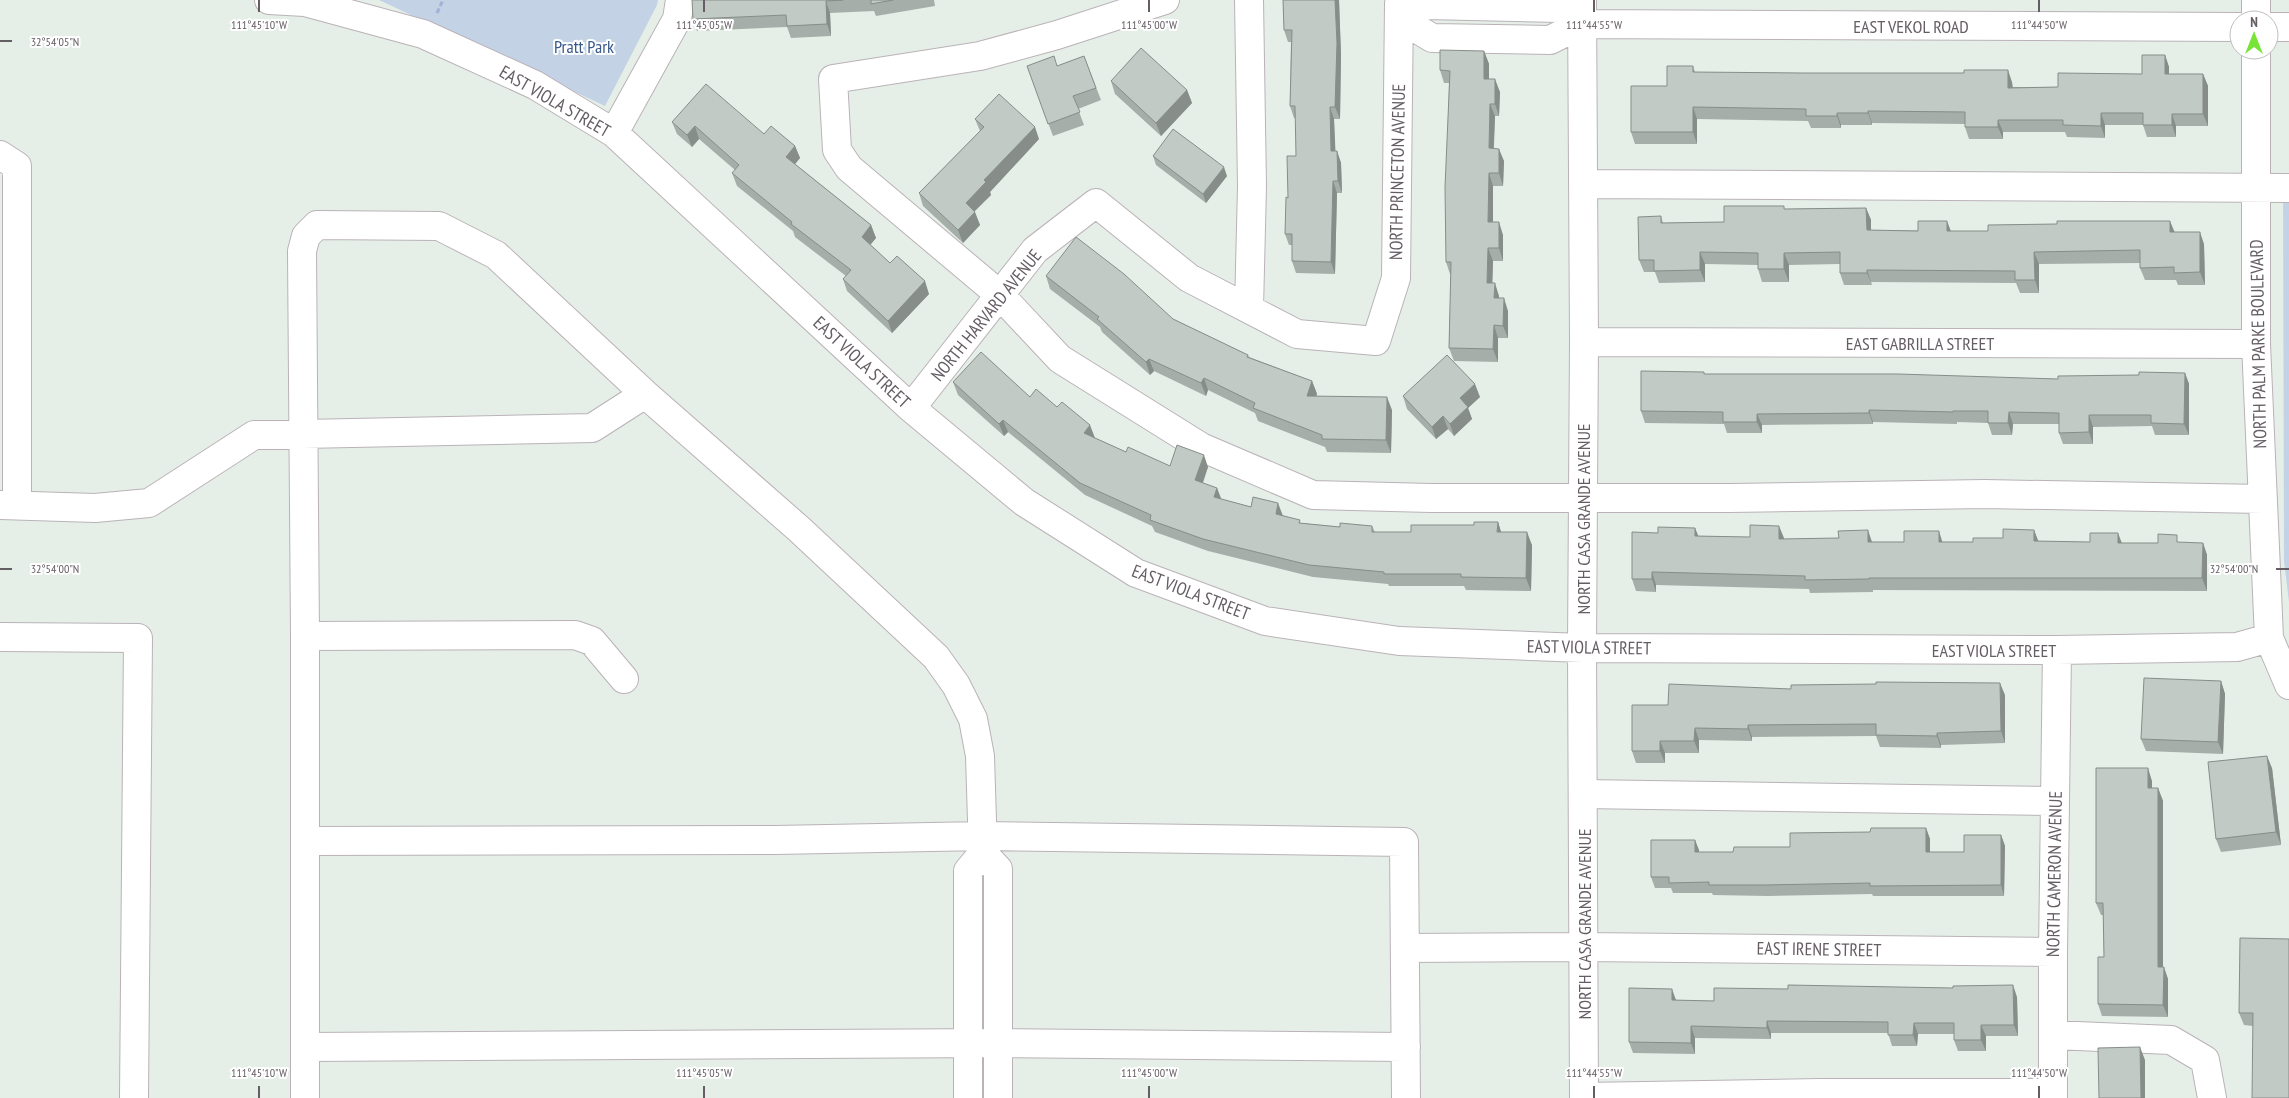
<svg xmlns="http://www.w3.org/2000/svg" width="2289" height="1098" font-family="'PT Sans Narrow',sans-serif">
<rect width="100%" height="100%" fill="#e5efe8"/>
<path fill="#c3d2e5" d="M379 0H658L657 5 605 106Z
M2283 174H2289V602L2284 561Z"/>
<g fill="none" stroke-linecap="round" stroke-linejoin="round">
<g stroke="#bab2b8" stroke-width="30">
<path id="minor" d="M269 0 305 2 423 34 535 85 614 133 911 408 1024 502 1136 573 1265 621 1399 641 1582 648 2057 650 2237 647 2269 638
M1165 0 1057 35 980 56 833 79 837 150 849 168 1000 295 1060 359 1201 447 1313 495 1431 498H1730L1985 494 2263 499
M1582 0 1584 342 1582 648 1584 1098
M2256 20V0
M1582 24 1560 8 1427 5 1399 18 1432 38 1550 40 1582 24 2239 27
M2269 27H2289
M2256 50V344L2269 638 2289 685
M614 133 677 19 680 0
M0 155 17 166V505
M1583 184 2289 188
M1249 309 1252 186 1249 0
M1584 342 2256 344
M911 408 1035 250 1096 203 1189 278 1297 334 1376 341 1396 278 1399 4
M0 505 95 508 149 503 254 435 592 428 645 394
M305 636 575 635 592 641 624 679
M0 637 138 638 134 1098
M1583 794 2055 801
M306 841 775 840 983 836 1404 842 1406 1098
M983 853 998 869V1098
M1406 948 1584 947 2053 952
M2053 1035 2171 1040 2205 1060 2212 1098
M305 1047 999 1043 1406 1047
M1584 1097 1820 1093H2053
M305 1098V636L302 251 306 236 317 225 439 226 496 255 645 394 799 529 936 657 956 685 973 719 980 756 983 853 968 871V1098
M2053 1098V952L2057 650"/>
</g>
<path stroke="#a6b0d7" stroke-width="3" stroke-dasharray="5 2.5" stroke-linecap="butt" d="M437 13 443 0"/>
<use href="#minor" stroke="#fff" stroke-width="28"/>
</g>
<path fill="#a6aea9" d="M692 0H934L935 6 876 16 874 11 830 13 831 36 791 38 787 27 697 31 693 19Z
M1283 0H1339L1341 55 1340 119H1334L1335 151H1337L1341 163 1342 193H1337L1335 274 1296 273 1292 261V245H1289L1285 234 1288 198 1296 156V118H1294L1290 106 1291 42H1288L1284 30Z
M1484 51 1489 64V79L1500 92 1499 116H1495L1494 148 1504 161 1503 186H1493V222L1503 235V261H1493L1492 283 1499 296V298L1508 311V338H1498V362L1454 361 1449 348 1451 274H1450L1446 262 1449 83H1444L1440 70Z
M2165 55 2169 67V74H2203L2208 86V126H2176V137H2147L2143 125H2105V138L2067 137 2065 132H2003V139H1969L1965 127V124L1872 123V125H1841V128H1811L1808 121 1697 119V144H1635L1631 132 1667 86 1693 66 1695 72 2012 82 2013 87H2058L2142 74Z
M1084 56 1101 100 1078 109 1084 125 1053 136 1027 66H1057Z
M1111 81 1187 90 1192 103 1161 136 1115 94Z
M975 119 1039 139 990 192 991 195 974 211 980 225 963 243 923 206 919 193 980 131Z
M672 122 764 134 795 146 800 158 795 164 871 225 876 238 870 245 890 263 929 294 892 333 847 291 843 279 846 276 795 237 793 231 737 186 732 173 735 170 699 139 692 147 677 134Z
M1153 156 1227 176 1206 203 1156 165Z
M1866 208 1871 220V230L1951 231 2174 232 2204 244 2205 285H2178L2176 280H2145L2140 268V263L2039 264V293H2020L2016 283 1871 282 1872 285H1844L1840 273V264L1789 265V282H1762L1758 269V265L1705 264V282L1659 283 1655 272H1644L1639 260 1661 216 1663 223 1724 222 1785 209Z
M1046 276 1173 319 1248 355 1249 357 1312 381 1317 394 1316 396 1392 410 1391 453 1327 452 1325 447 1258 421 1255 413 1208 390 1206 396 1154 371 1150 375 1102 332 1100 327 1050 289Z
M2185 373 2189 384V435H2155L2152 426 2093 427V444H2063L2059 433V424H2013L2012 435H1992L1988 423 1957 422V424L1873 422V424L1762 425V433H1727L1724 424 1645 423 1641 411 1704 374 2058 379Z
M953 382 1030 397 1095 438 1126 452 1170 466 1208 467 1203 483 1217 488 1221 499 1282 515 1301 523 1340 527 1372 526 1375 532H1411L1498 522 1501 532 1532 545 1531 591 1466 590 1464 586H1389L1388 584 1313 577 1208 551 1155 532 1152 526 1085 495 1008 432 1004 436 958 395Z
M1403 396 1480 397 1468 408 1472 419 1454 436 1448 429 1436 439 1407 409Z
M1695 528 1698 536 1872 542H1973L2003 538 2034 530 2038 541 2122 543H2203L2207 555V591L1873 590V592L1810 593 1809 589 1656 585V592L1636 591 1632 579 1658 533Z
M2221 681 2225 694 2223 754 2146 751 2141 739Z
M1791 689 2005 695V743L1941 745V748L1880 747 1876 736 1752 737V741L1699 740V753H1665V763H1636L1632 751 1668 705Z
M2272 768 2281 845 2221 852 2216 839Z
M2152 781V788H2158L2163 801V967L2168 979V1017L2102 1016 2098 1004 2104 957 2103 915H2101L2096 903Z
M1926 828 1930 839V852H1964L2001 835 2005 846 2004 896H1873L1872 894 1768 896 1713 895 1712 893H1673L1671 888H1655L1651 877 1695 840 1699 852H1733L1790 847 1870 832Z
M2289 939 2253 1026 2244 1025 2239 1013Z
M2017 997 2018 1036H1986V1051H1958L1954 1040V1034H1918L1917 1046H1892L1888 1033H1771V1039L1695 1038V1054L1633 1053 1629 1042 1676 1000 1714 1001Z"/>
<path fill="#878d89" d="M1335 0H1339L1341 55 1340 119 1335 107Z
M826 1 830 13 831 36 827 24Z
M1484 51 1489 64V91L1484 79Z
M2165 55 2169 67V86L2165 74Z
M2008 70 2012 82 2013 100 2008 88Z
M2203 74 2208 86V126L2203 114Z
M1495 79 1500 92 1499 116 1495 104Z
M1187 90 1192 103 1161 136 1156 123Z
M1490 104 1495 116 1493 161 1489 148Z
M1330 107 1334 119 1336 163 1331 151Z
M1693 107 1697 119V144L1693 132Z
M1868 111 1872 123V125L1868 113Z
M1837 113 1841 125V128L1837 116Z
M2101 113 2105 125V138L2101 126Z
M2172 114 2176 126V137L2172 125Z
M1998 120 2003 132V139L1998 127Z
M695 126 699 139 692 147 687 135Z
M1035 127 1039 139 990 192 991 195 970 216 966 203 984 180Z
M795 146 800 158 791 169 786 157Z
M1499 149 1504 161 1503 186 1499 173Z
M1337 151 1341 163 1342 193 1338 181Z
M1224 167 1227 176 1206 203 1203 194Z
M1489 173 1493 186V234L1488 222Z
M1333 181 1337 193 1335 274 1331 262Z
M1866 208 1871 220V242L1867 230Z
M975 212 980 225 963 243 958 230Z
M1947 221 1952 234 1947 231Z
M2170 221 2175 233 2170 232Z
M1499 222 1503 235V261L1499 248Z
M871 225 876 238 866 250 862 237Z
M2200 232 2204 244 2205 285 2200 272Z
M1488 248 1493 261 1492 296 1487 283Z
M1700 252 1705 264V282L1700 270Z
M2034 252 2039 264V293L2035 280Z
M1784 253 1789 265V282L1784 269Z
M1867 270 1872 285 1867 273Z
M925 281 929 294 892 333 888 321Z
M1495 283 1499 296V310L1494 298Z
M1504 298 1508 311V338L1503 326Z
M1494 325 1498 338V362L1493 349Z
M1149 359 1154 371 1150 375 1146 362Z
M2185 373 2189 384V435L2184 424Z
M1204 378 1208 390 1206 396 1201 383Z
M1312 381 1317 394 1311 408 1307 396Z
M1475 384 1480 397 1468 408 1472 419 1454 436 1450 424 1460 398Z
M1387 397 1392 410 1391 453 1386 440Z
M1869 410 1873 422V424L1869 413Z
M2009 412 2013 424 2012 435 2008 423Z
M1757 414 1762 425V433L1757 422Z
M2089 415 2093 427V444L2089 432Z
M1443 416 1448 429 1436 439 1432 427Z
M1003 420 1008 432 1004 436 999 424Z
M1090 425 1095 438 1084 433Z
M1204 455 1208 467 1199 493 1195 480Z
M1217 488 1222 501 1214 497Z
M1278 503 1283 516 1276 514Z
M1498 522 1502 535 1497 532Z
M1779 526 1784 538V551L1779 539Z
M1695 528 1700 540 1695 536Z
M1868 530 1872 542H1868Z
M2034 530 2039 543 2034 541Z
M1939 531 1943 544 1939 542Z
M1527 532 1532 545 1531 591 1526 578Z
M2118 533 2123 546 2118 543Z
M2203 543 2207 555V591L2202 578Z
M1652 572 1656 585V592L1652 579Z
M2221 681 2225 694 2223 754 2218 742Z
M2000 683 2005 695V743L2001 731Z
M1748 725 1752 737V741L1748 729Z
M1695 728 1699 740V753L1694 741Z
M1937 733 1941 745V748L1937 736Z
M1660 741 1665 753V763L1660 751Z
M2267 756 2272 768 2281 845 2276 832Z
M2148 768 2152 781V801L2148 788Z
M2158 788 2163 801V979L2158 967Z
M1926 828 1930 839V863L1926 852Z
M2001 835 2005 846 2004 896 2001 885Z
M1695 840 1699 850V862L1695 852Z
M2164 967 2168 979V1017L2163 1005Z
M2013 985 2017 997 2018 1036 2014 1025Z
M1672 989 1676 1000H1672Z
M1767 1021 1771 1033V1039L1767 1028Z
M1914 1023 1918 1034 1917 1046 1913 1035Z
M1981 1025 1986 1036V1051L1981 1040Z
M1691 1026 1695 1038V1054L1691 1043Z
M2140 1047 2145 1060V1098H2141Z"/>
<path fill="#c1cac4" stroke="#878d89" d="M692 0H843L826 1 827 24 787 26 786 15 693 19Z
M871 0H893L871 4Z
M1283 0H1335L1337 43 1335 107H1330L1331 151H1337L1338 181H1333L1331 262 1292 261V234H1285L1286 197 1288 198 1287 156H1296L1295 106H1290L1292 30H1284Z
M1141 48 1187 90 1156 123 1111 81Z
M1440 50 1484 51V79H1495V104H1490L1489 148 1499 149V173H1489L1488 222H1499V248H1488L1487 283H1495L1494 298H1504L1503 326 1494 325 1493 349 1449 348 1451 262H1446L1445 187 1450 71 1440 70Z
M2142 55H2165V74H2203V114H2172V125H2143V113H2101V126L2063 125V120H1998V127H1965V112L1868 111V113H1837V116H1806V109L1693 107V132H1631V86H1667V66H1693V72L1804 73H1964V70H2008V88L2058 87V73L2142 74Z
M1054 56 1057 66 1084 56 1096 88 1073 96 1080 112 1048 124 1027 66Z
M706 84 764 134 771 126 795 146 786 157 871 225 862 237 890 263 897 256 925 281 888 321 843 279 851 270 791 224 792 222 732 173 739 165 695 126 687 135 672 122Z
M999 94 1035 127 984 180 986 182 966 203 975 212 958 230 919 193 984 127 975 119Z
M1173 129 1224 167 1203 194 1153 156Z
M1724 206H1784V209L1866 208 1867 230 1918 231V221H1947V231H1988V225L2057 224V221H2170V232H2200V272L2174 273V267L2140 268V250L2034 252 2035 280H2015V271L1867 270V273H1840V252L1784 253V269H1758V253L1700 252V270L1654 271V260H1639L1638 217 1661 216V223L1724 222Z
M1076 237 1124 274 1173 319 1248 355 1247 357 1312 381 1307 396 1387 397 1386 440 1322 439V435L1253 408 1255 403 1204 378 1201 383 1149 359 1146 362 1097 319 1099 317 1046 276Z
M981 352 1030 397 1036 389 1057 407 1062 402 1090 425 1084 433 1126 452 1128 447 1170 466 1177 445 1204 455 1195 480 1217 488 1214 497 1251 507 1253 497 1278 503 1276 514 1300 520 1299 523 1340 527V523L1372 526V532H1411V525H1474V522H1498L1497 532H1527L1526 578 1461 577V574H1384V572L1309 565 1203 539 1150 520 1151 515 1080 483 1003 420 999 424 953 382Z
M1447 355 1475 384 1460 398 1468 407 1450 424 1443 416 1432 427 1403 396Z
M1641 371 1704 372V374H1898L2058 379V376L2139 375V372L2185 373 2184 424 2151 423V415H2089V432L2059 433V413L2009 412 2008 423H1988V411H1953V412L1869 410V413L1757 414V422H1723V412L1641 411Z
M1750 525 1779 526V539L1839 538 1838 531 1868 530V542H1904V531H1939V542H1973V538H2003V529L2034 530V541L2090 542V533H2118V543H2158V534L2177 535V542L2203 543 2202 578H1869V579L1805 580V576L1652 572V579H1632V532L1658 533V527L1695 528V536L1750 537Z
M2144 678 2221 681 2218 742 2141 739Z
M1876 682 2000 683 2001 731 1937 733V736L1876 735V724L1748 725V729L1695 728 1694 741H1660V751H1632V705H1668L1669 684 1791 689V685L1876 684Z
M2267 756 2276 832 2216 839 2208 762Z
M2096 768H2148V788H2158V967H2164L2163 1005 2098 1004V957H2104L2103 903H2096Z
M1871 828H1926V852H1964V835H2001V885L1870 886V883L1764 885H1709V882L1669 883V877H1651V840H1695V852H1733L1734 847H1790V833L1870 832Z
M2240 938 2289 939V1098H2252L2253 1013H2239Z
M1788 985 1953 988V986L2013 985 2014 1025H1981V1040H1954V1023H1914L1913 1035H1888V1022L1767 1021V1028L1691 1026V1043L1629 1042V988L1672 989V1000L1714 1001V988L1788 989Z
M2140 1047 2141 1098H2099L2098 1048Z"/>
<path fill="none" stroke="#655d64" stroke-width="2" d="M259 0V12M704 0V12M1149 0V12M1594 0V12M2039 0V12M0 41H12M0 569H12M2276 569H2289M259 1086V1098M704 1086V1098M1149 1086V1098M1594 1086V1098M2039 1086V1098"/>
<g text-anchor="middle" dominant-baseline="central" stroke-width="4" stroke-linejoin="round" paint-order="stroke">
<g font-size="18" fill="#655d64" stroke="#fff">
<text x="1911" y="26">EAST VEKOL ROAD</text>
<text transform="translate(555 101) rotate(30)">EAST VIOLA STREET</text>
<text transform="translate(1397 172) rotate(-89)">NORTH PRINCETON AVENUE</text>
<text transform="translate(986 315) rotate(-51)">NORTH HARVARD AVENUE</text>
<text x="1920" y="343">EAST GABRILLA STREET</text>
<text transform="translate(2258 344) rotate(-91)">NORTH PALM PARKE BOULEVARD</text>
<text transform="translate(862 362) rotate(43)">EAST VIOLA STREET</text>
<text transform="translate(1583 519) rotate(-90)">NORTH CASA GRANDE AVENUE</text>
<text transform="translate(1191 592) rotate(21)">EAST VIOLA STREET</text>
<text transform="translate(1589 647) rotate(1)">EAST VIOLA STREET</text>
<text x="1994" y="650">EAST VIOLA STREET</text>
<text transform="translate(2054 874) rotate(-89)">NORTH CAMERON AVENUE</text>
<text transform="translate(1584 924) rotate(-90)">NORTH CASA GRANDE AVENUE</text>
<text transform="translate(1819 949) rotate(1)">EAST IRENE STREET</text>
</g>
<g font-size="18" fill="#395988" stroke="#fff">
<text x="584" y="46">Pratt Park</text>
</g>
</g>
<g font-size="12" text-anchor="middle" fill="#655d64" stroke="#fff" stroke-width="4" stroke-linejoin="round" paint-order="stroke">
<text x="259" y="29">111°45'10"W</text>
<text x="704" y="29">111°45'05"W</text>
<text x="1149" y="29">111°45'00"W</text>
<text x="1594" y="29">111°44'55"W</text>
<text x="2039" y="29">111°44'50"W</text>
<text x="55" y="46">32°54'05"N</text>
<text x="55" y="573">32°54'00"N</text>
<text x="2234" y="573">32°54'00"N</text>
<text x="259" y="1077">111°45'10"W</text>
<text x="704" y="1077">111°45'05"W</text>
<text x="1149" y="1077">111°45'00"W</text>
<text x="1594" y="1077">111°44'55"W</text>
<text x="2039" y="1077">111°44'50"W</text>
</g>
<g transform="translate(2254 35)"><circle r="24" fill="#ffffff" stroke="#c1bec1"/>
<path d="M0-4L9 19L0 12L-9 19Z" fill="#78e436"/>
<text y="-8" font-size="14" font-weight="bold" text-anchor="middle" fill="#655d64">N</text>
</g>
</svg>
